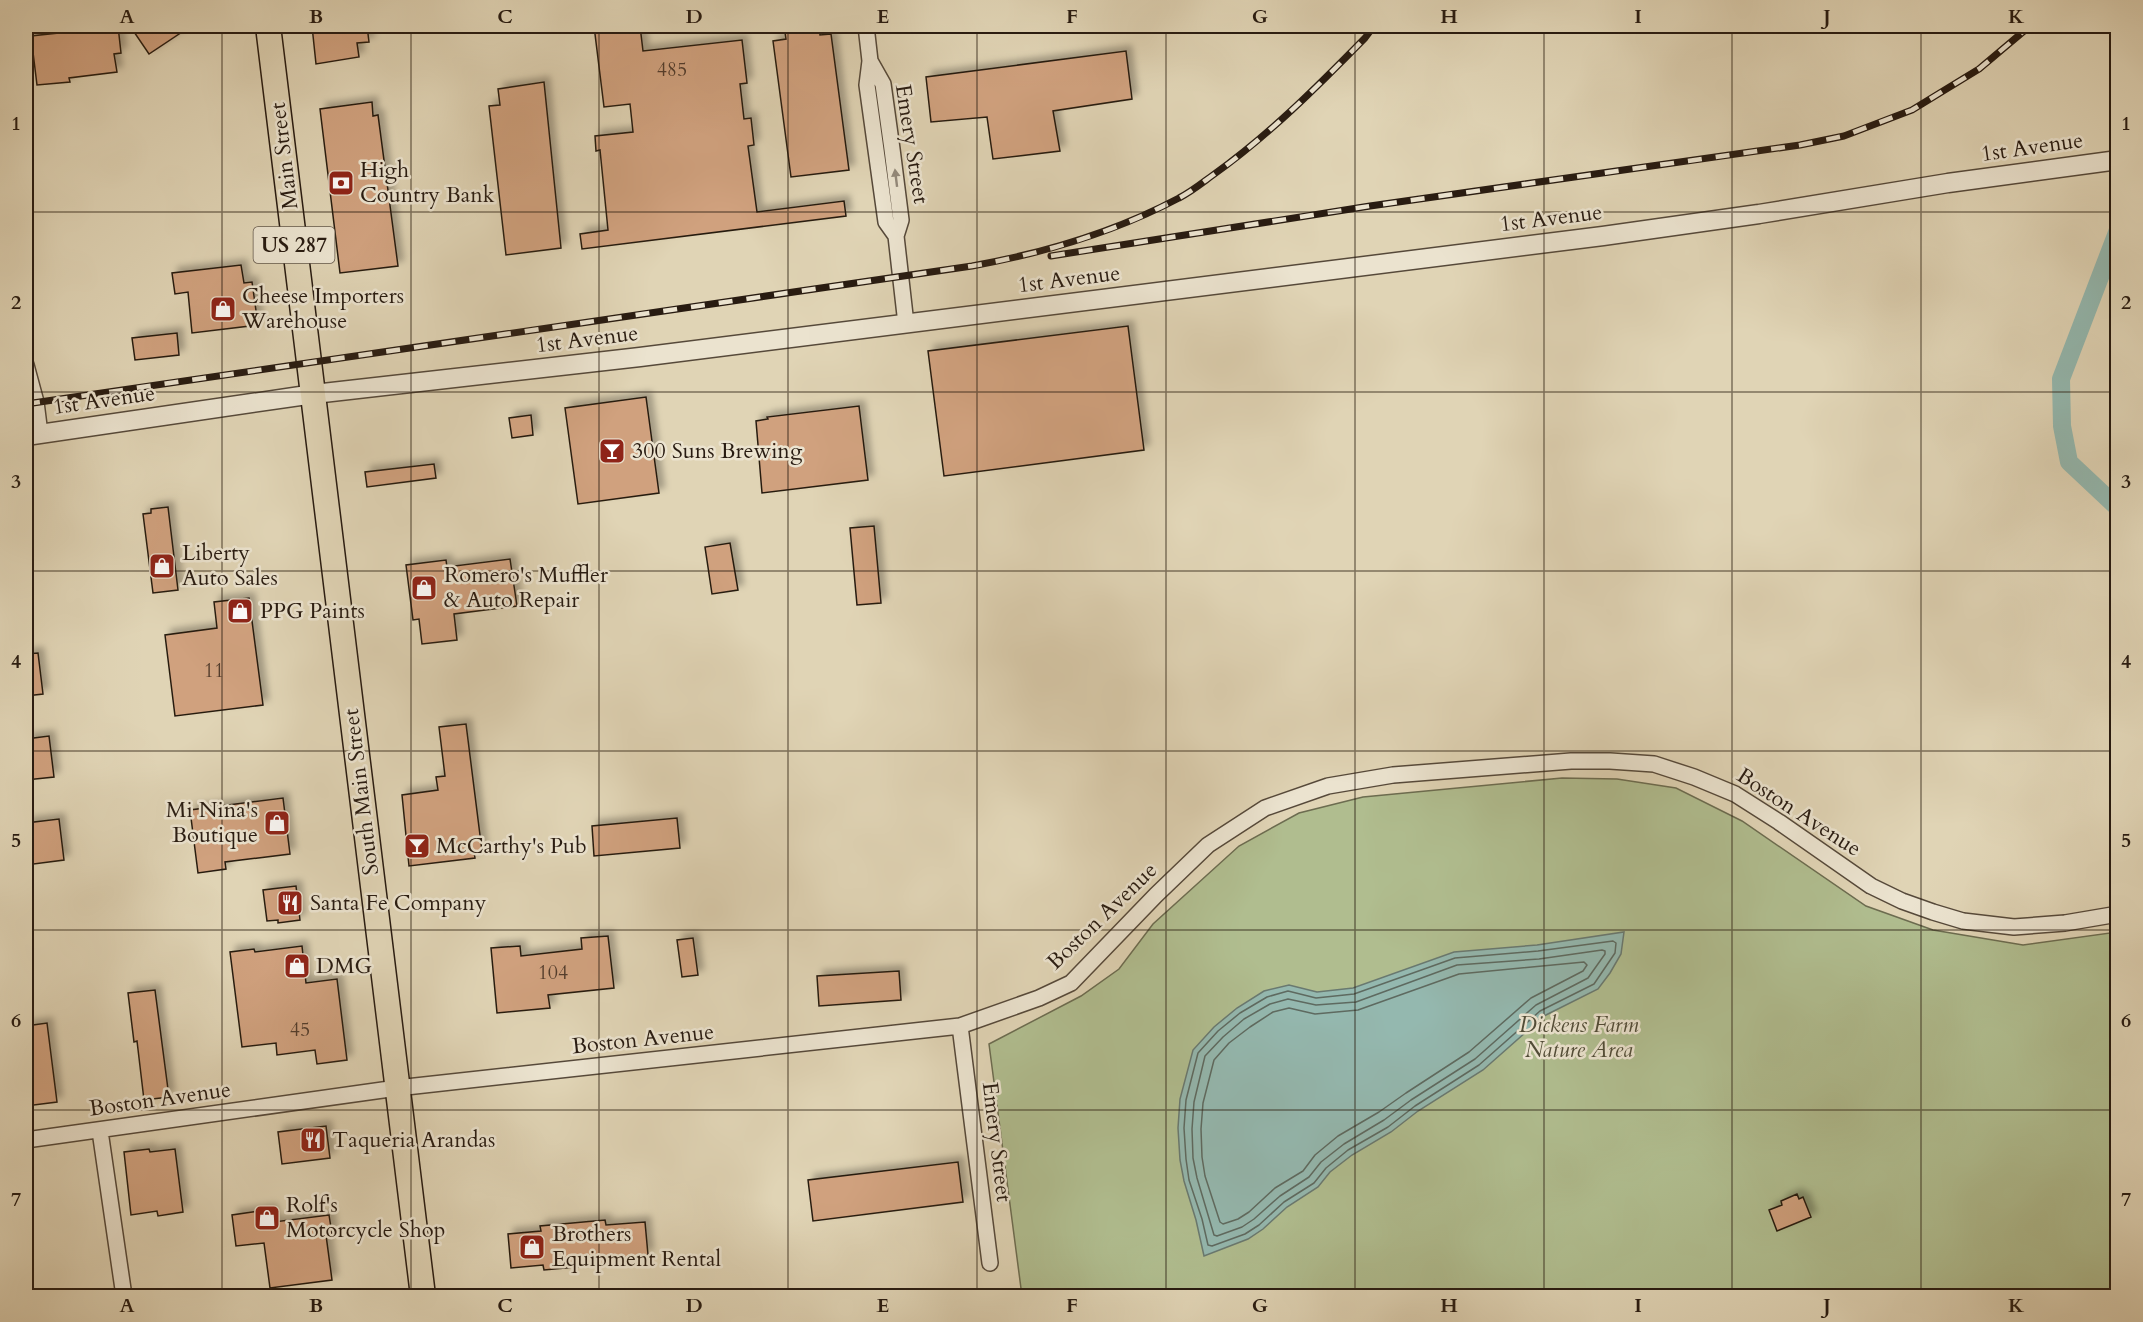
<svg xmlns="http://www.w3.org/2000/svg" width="2143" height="1322" font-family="Cardo,serif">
<defs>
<filter id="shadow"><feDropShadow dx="5.5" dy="-5.5" stdDeviation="3" flood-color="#0004"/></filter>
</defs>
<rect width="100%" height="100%" fill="#e0d4b5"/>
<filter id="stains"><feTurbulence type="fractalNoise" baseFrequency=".00333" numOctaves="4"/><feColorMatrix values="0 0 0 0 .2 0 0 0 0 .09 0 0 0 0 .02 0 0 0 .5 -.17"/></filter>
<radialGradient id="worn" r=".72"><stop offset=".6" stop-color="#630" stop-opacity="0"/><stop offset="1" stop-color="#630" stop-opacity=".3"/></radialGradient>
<path fill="#b0bd8f" stroke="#6c6c50" stroke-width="1.5" d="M1562 778 1617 779 1676 788 1742 821 1866 906 1933 930 2023 945 2117 932V1296H1022L989 1044 1081 996 1119 969 1153 924 1239 846 1299 813 1363 797Z"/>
<path fill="#94b8af" stroke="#697970" stroke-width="1.5" d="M1624 932 1621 954 1610 973 1598 989 1544 1016 1483 1070 1418 1111 1391 1132 1352 1155 1330 1172 1318 1187 1287 1207 1263 1229 1248 1239 1204 1256 1196 1220 1184 1181 1180 1160 1178 1128 1180 1099 1193 1050 1214 1027 1237 1008 1264 991 1289 985 1317 992 1353 988 1454 952 1537 945Z"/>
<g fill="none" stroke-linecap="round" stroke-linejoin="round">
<path stroke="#5e6a60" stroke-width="1.5" d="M1613 941 1616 943 1615 953 1594 984 1540 1011 1479 1065 1415 1106 1388 1127 1348 1150 1326 1168 1314 1183 1284 1202 1259 1225 1245 1234 1212 1246 1208 1245 1202 1219 1189 1180 1186 1159 1184 1128 1186 1100 1198 1053 1218 1031 1240 1013 1267 997 1288 991 1316 998 1354 994 1455 958 1538 951Z
M1602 950 1605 951V954L1588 978 1536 1005 1475 1059 1411 1100 1384 1120 1344 1144 1321 1162 1309 1177 1280 1196 1254 1219 1242 1227 1217 1236 1214 1235 1197 1178 1193 1158 1192 1129 1194 1102 1205 1056 1223 1037 1244 1019 1270 1004 1288 999 1316 1005 1356 1002 1457 965 1539 959Z
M1584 962 1587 965 1583 971 1531 998 1469 1052 1406 1093 1379 1112 1338 1136 1315 1155 1303 1171 1275 1188 1249 1212 1238 1219 1223 1224 1220 1222 1205 1176 1202 1157 1201 1129 1203 1103 1214 1060 1229 1043 1250 1027 1273 1012 1289 1008 1315 1014 1358 1010 1459 974Z"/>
<path stroke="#94b8af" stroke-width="18" d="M2118 230 2061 379 2062 426 2069 462 2118 508"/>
</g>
<path fill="#d0a17e" stroke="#281b11" stroke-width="1.5" filter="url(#shadow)" d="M76 26H118L121 53 114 54 117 72 69 78 70 82 37 85 31 36 77 31Z
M130 26H191L149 54Z
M312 26H367L369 42 357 43 359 57 316 64Z
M594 26H640L643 51 742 40 747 83 740 84 744 119 751 118 754 145 748 146 757 212 844 201 846 216 582 249 580 234 608 230 600 150 596 151 595 136 633 132 630 104 604 107Z
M784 26H819L820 35 831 34 849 170 791 177 773 41 786 39Z
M1126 51 1132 99 1053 111 1060 151 993 159 987 117 931 122 926 77Z
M544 82 561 248 506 255 489 106 500 105 498 89Z
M372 102 373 116 378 115 398 266 340 273 320 109Z
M241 265 244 283 252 282 258 325 192 333 188 292 175 294 172 273Z
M1128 326 1144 450 944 476 928 351Z
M177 333 179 355 135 360 132 338Z
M646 397 659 493 578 504 565 408Z
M859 406 868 480 762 493 756 421 768 419 767 417Z
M531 415 533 435 512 438 509 418Z
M434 464 436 478 367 487 365 472Z
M168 507 178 590 153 593 143 514 151 513V509Z
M874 526 881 603 857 605 850 528Z
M730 543 738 590 712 594 705 547Z
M510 559 517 606 454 614 457 640 422 644 419 619 413 620 406 565 446 560 447 567Z
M249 598 263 705 175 716 165 635 217 628 214 602Z
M38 653 43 694 26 696V654Z
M466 724 482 851 474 852 475 858 409 866 402 795 438 790 436 777 445 776 439 727Z
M49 736 54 777 26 780V739Z
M283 798 290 854 225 862 226 869 198 873 190 810Z
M677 818 680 848 594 856 592 826Z
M59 819 64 860 26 865V823Z
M296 886 300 920 278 923V920L267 921 263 890Z
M608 936 614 988 548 995 550 1008 497 1013 491 948 520 946 521 956 582 949 581 938Z
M693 938 698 975 682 977 677 940Z
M302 946 306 983 337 979 347 1060 317 1064 315 1050 277 1055 276 1043 242 1047 230 952 254 949 255 952Z
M899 971 901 1000 819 1006 817 976Z
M155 990 169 1097 144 1100 137 1041 134 1042 128 993Z
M47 1023 57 1102 26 1106V1026Z
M326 1126 330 1158 282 1164 278 1132Z
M149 1149 150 1152 175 1149 183 1212 158 1216 157 1211 131 1215 124 1152Z
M958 1162 963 1202 813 1221 808 1180Z
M1797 1194 1799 1199 1803 1197 1811 1217 1777 1231 1769 1210 1782 1205 1781 1201Z
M272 1209 274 1222 329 1215 332 1234 326 1235 332 1280 270 1288 264 1243 236 1246 232 1215Z
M605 1220 606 1225 645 1222 648 1255 609 1259V1264L544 1270 543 1265 511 1268 508 1234 541 1231 540 1226Z"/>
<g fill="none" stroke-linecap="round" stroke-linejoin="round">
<g stroke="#56493a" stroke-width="18">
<path id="minor" d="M866 26 870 61 867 85 886 222 896 236
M870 61 883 84 892 149 901 220 896 236 906 324
M26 365 36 402 40 434
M960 1026 990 1263
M100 1131 124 1296
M26 1140 397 1088 960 1026 1039 998 1071 983 1156 895 1208 845 1265 808 1328 786 1393 775 1571 761H1610L1654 764 1694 777 1735 794 1779 822 1871 886 1902 901 1933 912 1963 921 2014 927 2065 923 2118 914"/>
</g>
<g stroke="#56493a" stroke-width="21">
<path id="tertiary" d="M26 436 314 394 640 357 1603 236 1759 214 1948 183 2118 160"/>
</g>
<g stroke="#281b11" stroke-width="27">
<path id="trunk" d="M268 26 423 1296"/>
</g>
<use href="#minor" stroke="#ebe3cf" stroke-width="15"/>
<use href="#tertiary" stroke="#ebe3cf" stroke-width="18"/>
<use href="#trunk" stroke="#e0d4b5" stroke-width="24"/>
<g stroke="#281b11" stroke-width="7">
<path id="rail" d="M1051 256 1370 206 1800 145 1844 136 1912 110 1979 69 2030 26
M26 404 972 266C1044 253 1113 233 1179 198 1191 192 1202 183 1213 175 1269 135 1317 87 1365 38L1374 26"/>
</g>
<use href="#rail" stroke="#ebe3cf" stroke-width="4.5" stroke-dasharray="14" stroke-linecap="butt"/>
</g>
<defs><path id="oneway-solid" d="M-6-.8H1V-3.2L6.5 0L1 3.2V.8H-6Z" transform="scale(1.5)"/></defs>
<use fill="#93897a" href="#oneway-solid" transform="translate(896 178) rotate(-97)"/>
<path fill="none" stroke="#281b11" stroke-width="1.5" stroke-opacity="0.55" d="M222 26V1296M411 26V1296M599 26V1296M788 26V1296M977 26V1296M1166 26V1296M1355 26V1296M1544 26V1296M1732 26V1296M1921 26V1296M26 212H2118M26 392H2118M26 571H2118M26 751H2118M26 930H2118M26 1110H2118"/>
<defs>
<g id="bank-square" transform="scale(1.35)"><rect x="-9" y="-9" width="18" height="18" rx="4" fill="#8f2418" stroke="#ebe3cf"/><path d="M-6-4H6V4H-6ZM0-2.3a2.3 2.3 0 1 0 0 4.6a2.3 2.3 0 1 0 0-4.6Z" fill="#fff"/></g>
<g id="shop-square" transform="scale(1.35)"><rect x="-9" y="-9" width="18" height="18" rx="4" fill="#8f2418" stroke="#ebe3cf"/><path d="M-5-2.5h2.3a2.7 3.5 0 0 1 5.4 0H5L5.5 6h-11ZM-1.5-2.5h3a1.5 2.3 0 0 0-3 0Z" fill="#fff"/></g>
<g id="bar-square" transform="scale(1.35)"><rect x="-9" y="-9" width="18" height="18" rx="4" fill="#8f2418" stroke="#ebe3cf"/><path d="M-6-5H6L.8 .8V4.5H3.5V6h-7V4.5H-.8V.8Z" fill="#fff"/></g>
<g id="restaurant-square" transform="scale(1.35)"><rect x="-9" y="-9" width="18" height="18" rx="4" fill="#8f2418" stroke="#ebe3cf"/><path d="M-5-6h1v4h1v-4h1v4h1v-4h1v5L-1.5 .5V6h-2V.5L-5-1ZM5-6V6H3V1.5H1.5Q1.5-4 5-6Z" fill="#fff"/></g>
</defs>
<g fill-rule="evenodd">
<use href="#bank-square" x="341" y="183"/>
<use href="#shop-square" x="223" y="309"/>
<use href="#bar-square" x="612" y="451"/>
<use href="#shop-square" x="162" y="566"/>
<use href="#shop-square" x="424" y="588"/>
<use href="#shop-square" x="240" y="611"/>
<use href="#shop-square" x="277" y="823"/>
<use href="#bar-square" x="417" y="846"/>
<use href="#restaurant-square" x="290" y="903"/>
<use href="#shop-square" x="297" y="966"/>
<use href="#restaurant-square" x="313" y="1140"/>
<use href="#shop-square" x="267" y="1218"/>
<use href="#shop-square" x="532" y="1247"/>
</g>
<g text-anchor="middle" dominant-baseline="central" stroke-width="5" stroke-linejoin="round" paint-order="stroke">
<g font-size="20" fill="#523c2c">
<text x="672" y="69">485</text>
<text x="214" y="670">11</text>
<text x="553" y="972">104</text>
<text x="300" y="1029">45</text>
</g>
<rect fill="#ebe3cf" stroke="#62574a" stroke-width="1.5" x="253.5" y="227" width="81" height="36" rx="4.5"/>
<g font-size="21" font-weight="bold" fill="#281b11">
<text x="294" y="245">US 287</text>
</g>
<g font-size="22" fill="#281b11" stroke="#ebe3cf">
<text transform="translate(912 144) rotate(81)">Emery Street</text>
<text transform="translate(2032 147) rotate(-8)">1st Avenue</text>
<text transform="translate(284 156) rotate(-97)">Main Street</text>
<text transform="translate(1551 218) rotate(-7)">1st Avenue</text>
<text transform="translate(1069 279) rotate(-7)">1st Avenue</text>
<text transform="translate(587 339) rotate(-7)">1st Avenue</text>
<text transform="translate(104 400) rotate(-8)">1st Avenue</text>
<text transform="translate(361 792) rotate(-97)">South Main Street</text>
<text transform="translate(1799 812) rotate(33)">Boston Avenue</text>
<text transform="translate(1102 916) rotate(-44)">Boston Avenue</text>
<text transform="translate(643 1039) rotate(-6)">Boston Avenue</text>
<text transform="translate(160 1099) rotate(-8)">Boston Avenue</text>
<text transform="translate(997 1142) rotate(83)">Emery Street</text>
</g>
<g font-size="22" fill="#281b11" stroke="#ebe3cf" text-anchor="start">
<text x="360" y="170">High<tspan x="360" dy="25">Country Bank</tspan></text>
<text x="242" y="296">Cheese Importers<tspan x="242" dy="25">Warehouse</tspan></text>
<text x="632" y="451">300 Suns Brewing</text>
<text x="182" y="553">Liberty<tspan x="182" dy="25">Auto Sales</tspan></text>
<text x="444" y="575">Romero's Muffler<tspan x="444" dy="25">&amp; Auto Repair</tspan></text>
<text x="260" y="611">PPG Paints</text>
<text x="258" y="810" text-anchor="end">Mi Nina's<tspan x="258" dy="25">Boutique</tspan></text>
<text x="436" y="846">McCarthy's Pub</text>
<text x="310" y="903">Santa Fe Company</text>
<text x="316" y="966">DMG</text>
<text x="332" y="1140">Taqueria Arandas</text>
<text x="286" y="1205">Rolf's<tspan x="286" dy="25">Motorcycle Shop</tspan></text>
<text x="552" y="1234">Brothers<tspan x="552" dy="25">Equipment Rental</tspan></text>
</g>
<g font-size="22" font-style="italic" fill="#514c37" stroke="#ebe3cf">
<text x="1579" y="1025">Dickens Farm<tspan x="1579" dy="25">Nature Area</tspan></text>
</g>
</g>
<rect width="2143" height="1322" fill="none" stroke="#e0d4b5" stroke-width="66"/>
<rect x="33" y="33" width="2077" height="1256" fill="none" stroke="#281b11" stroke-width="2"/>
<g font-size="20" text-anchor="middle" font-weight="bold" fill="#281b11">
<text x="127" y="23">A</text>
<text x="316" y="23">B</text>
<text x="505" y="23">C</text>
<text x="694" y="23">D</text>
<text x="883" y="23">E</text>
<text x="1072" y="23">F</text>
<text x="1260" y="23">G</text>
<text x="1449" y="23">H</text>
<text x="1638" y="23">I</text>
<text x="1827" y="23">J</text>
<text x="2016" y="23">K</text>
<text x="16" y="130">1</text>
<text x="2126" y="130">1</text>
<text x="16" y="309">2</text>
<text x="2126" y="309">2</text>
<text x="16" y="488">3</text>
<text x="2126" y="488">3</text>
<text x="16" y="668">4</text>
<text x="2126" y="668">4</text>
<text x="16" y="847">5</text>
<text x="2126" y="847">5</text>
<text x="16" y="1027">6</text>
<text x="2126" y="1027">6</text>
<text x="16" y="1206">7</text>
<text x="2126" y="1206">7</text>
<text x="127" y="1312">A</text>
<text x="316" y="1312">B</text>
<text x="505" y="1312">C</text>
<text x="694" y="1312">D</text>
<text x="883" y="1312">E</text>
<text x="1072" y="1312">F</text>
<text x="1260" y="1312">G</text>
<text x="1449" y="1312">H</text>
<text x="1638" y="1312">I</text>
<text x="1827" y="1312">J</text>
<text x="2016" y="1312">K</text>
</g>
<rect width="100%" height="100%" filter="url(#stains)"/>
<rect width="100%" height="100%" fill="url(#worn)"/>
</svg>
